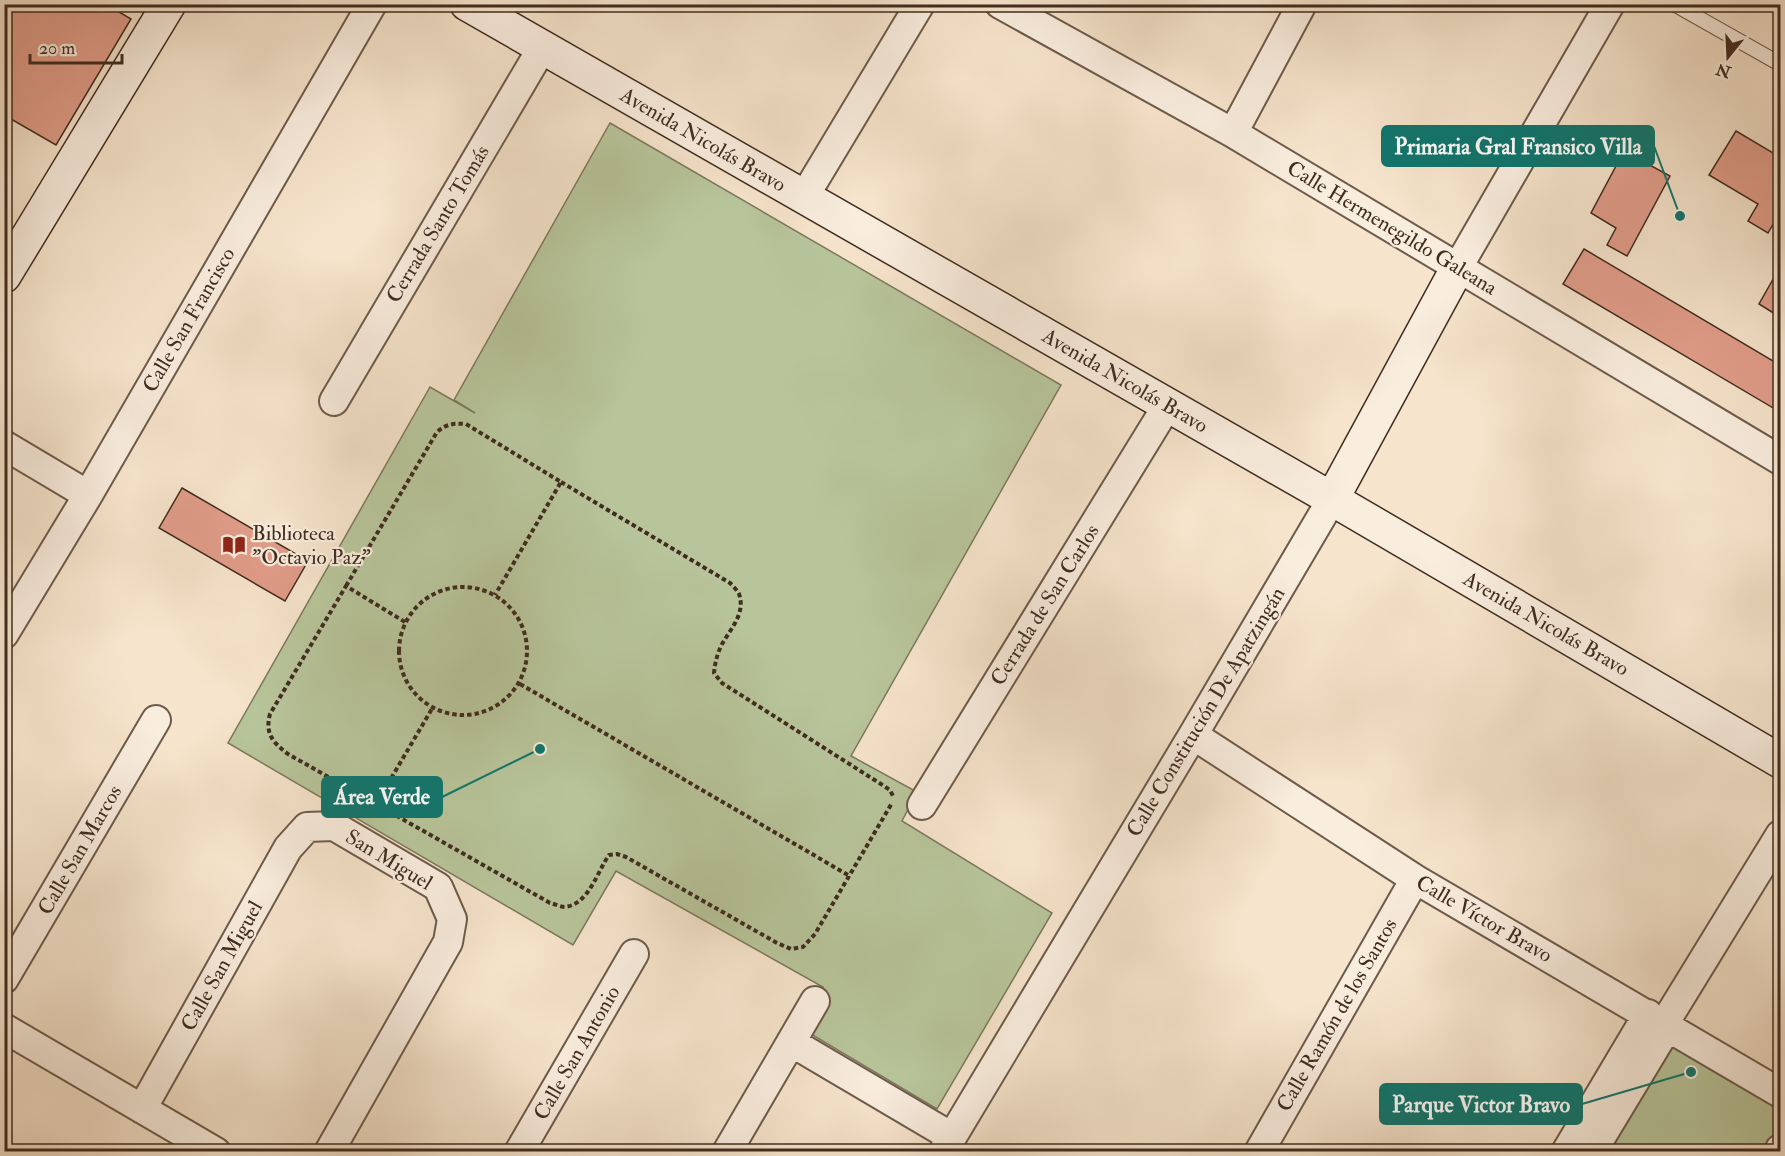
<svg xmlns="http://www.w3.org/2000/svg" width="1785" height="1156" font-family="'IM FELL Double Pica',serif">
<rect width="100%" height="100%" fill="#f6e4cc"/>
<filter id="stains"><feTurbulence type="fractalNoise" baseFrequency=".00333" numOctaves="4"/><feColorMatrix values="0 0 0 0 .2 0 0 0 0 .09 0 0 0 0 .02 0 0 0 .5 -.17"/></filter>
<radialGradient id="worn" r=".72"><stop offset=".6" stop-color="#630" stop-opacity="0"/><stop offset="1" stop-color="#630" stop-opacity=".3"/></radialGradient>
<path fill="#b8c59b" stroke="#7c785e" stroke-width="1.5" d="M610 123 1061 385 851 756 917 792 902 821 1052 913 937 1109 799 1027 823 987 616 871 573 945 228 743 430 387 475 413 454 400Z
M1673 1041 1780 1103V1133L1770 1151 1608 1152Z"/>
<path fill="#e19d8a" stroke="#402c20" stroke-width="1.5" d="M4 4H106L131 19 56 145 4 115Z
M1736 131 1780 157V221L1776 219 1768 233 1748 221 1758 204 1709 175Z
M1624 151 1670 176 1627 256 1607 245 1616 228 1591 213Z
M1584 249 1780 365V412L1563 284Z
M1780 267V317L1759 304Z
M182 488 308 561 285 601 159 528Z"/>
<g fill="none" stroke-linecap="round" stroke-linejoin="round">
<g stroke="#6e5a4b" stroke-width="16">
<path id="lane" d="M1674 4 1780 64"/>
</g>
<g stroke="#6e5a4b" stroke-width="32">
<path id="street" d="M1000 4 1233 133 1780 460
M1233 133 1302 4
M804 197 920 4
M1458 267 1610 4
M334 401 542 48
M4 445 88 495
M4 634 88 495 372 4
M1193 735 1415 879 1780 1093
M922 805 1167 406
M4 979 156 720
M1664 1024 1780 835
M4 1028 216 1152
M791 1042 952 1137
M142 1109 288 848 307 827 334 826 438 887 452 919 448 942 329 1152
M519 1152 634 954
M727 1152 815 1001
M943 1152 1193 735 1332 499
M1259 1152 1415 879
M1566 1152 1648 1014
M1592 1152 1668 1026
M1779 1152 1780 1149"/>
</g>
<g stroke="#402c20" stroke-width="36">
<path id="secondary" d="M467 4 1332 499 1780 761
M4 276 169 4
M1332 499 1458 267"/>
</g>
<path stroke="#402c20" stroke-width="4" stroke-dasharray="4.5 3" stroke-linecap="butt" d="M561 482 730 583C733 586 737 590 739 594 746 614 730 629 721 646 717 655 715 663 714 673L722 683 884 786 890 790 893 796
M346 586 437 432C446 424 454 423 466 424L561 482 495 595
M399 651a64 64 0 1 1 128 0a64 64 0 1 1-128 0Z
M405 622 346 586 270 714C265 733 272 742 288 754L550 903C555 904 561 907 565 907 589 904 597 872 609 855L617 854 626 857 777 943 791 949 803 947 815 934 892 803
M520 684 848 875
M376 804 433 707"/>
<use href="#lane" stroke="#f9edde" stroke-width="14"/>
<use href="#street" stroke="#f9edde" stroke-width="28"/>
<use href="#secondary" stroke="#f9edde" stroke-width="33"/>
</g>
<defs>
<g id="library-bare" transform="scale(1.8)"><path d="M-6-4Q-3-5.5-.7-3.5V5Q-3 3-6 4ZM6-4Q3-5.5 .7-3.5V5Q3 3 6 4Z" fill="#8f2418" stroke="#f9edde" stroke-width="2.5" paint-order="stroke"/></g>
</defs>
<g fill-rule="evenodd">
<use href="#library-bare" x="234" y="545"/>
</g>
<g text-anchor="middle" dominant-baseline="central" stroke-width="4.5" stroke-linejoin="round" paint-order="stroke">
<g font-size="21" fill="#402c20" stroke="#f9edde">
<text transform="translate(703 140) rotate(30)">Avenida Nicolás Bravo</text>
<text transform="translate(438 224) rotate(-59)">Cerrada Santo Tomás</text>
<text transform="translate(1392 228) rotate(31)">Calle Hermenegildo Galeana</text>
<text transform="translate(189 320) rotate(-60)">Calle San Francisco</text>
<text transform="translate(1125 381) rotate(30)">Avenida Nicolás Bravo</text>
<text transform="translate(1045 605) rotate(-58)">Cerrada de San Carlos</text>
<text transform="translate(1546 624) rotate(30)">Avenida Nicolás Bravo</text>
<text transform="translate(1206 712) rotate(-59)">Calle Constitución De Apatzingán</text>
<text transform="translate(80 850) rotate(-60)">Calle San Marcos</text>
<text transform="translate(389 860) rotate(31)">San Miguel</text>
<text transform="translate(1484 919) rotate(30)">Calle Víctor Bravo</text>
<text transform="translate(222 966) rotate(-61)">Calle San Miguel</text>
<text transform="translate(1337 1015) rotate(-60)">Calle Ramón de los Santos</text>
<text transform="translate(577 1053) rotate(-60)">Calle San Antonio</text>
</g>
<g font-size="21" fill="#402c20" stroke="#f9edde" text-anchor="start">
<text x="252" y="533">Biblioteca<tspan x="252" dy="24">"Octavio Paz"</tspan></text>
</g>
</g>
<path fill="none" stroke="#0f766e" stroke-width="2" d="M1680 216L1654 146M540 749L442 797M1691 1072L1582 1104"/>
<g fill="#0f766e" stroke="#f9edde" stroke-width="2">
<circle cx="1680" cy="216" r="6"/>
<circle cx="540" cy="749" r="6"/>
<circle cx="1691" cy="1072" r="6"/>
</g>
<g fill="#0f766e" stroke="#0f766e" stroke-width="2">
<rect x="1382" y="126" width="272" height="40" rx="6"/>
<rect x="322" y="777" width="120" height="40" rx="6"/>
<rect x="1380" y="1084" width="202" height="40" rx="6"/>
</g>
<g font-size="22" text-anchor="middle" font-weight="bold" fill="#fff">
<text x="1518" y="154">Primaria Gral Fransico Villa</text>
<text x="382" y="804">Área Verde</text>
<text x="1481" y="1112">Parque Victor Bravo</text>
</g>
<rect width="1785" height="1156" fill="none" stroke="#f6e4cc" stroke-width="24"/>
<rect x="6" y="6" width="1773" height="1144" fill="none" stroke="#402c20" stroke-width="3"/>
<rect x="12" y="12" width="1761" height="1132" fill="none" stroke="#402c20" stroke-width="1.5"/>
<g transform="translate(1728 57) rotate(198)" stroke="#f9edde" stroke-width="4.5" paint-order="stroke">
<path d="M0-4.5L10 22L0 15L-10 22Z" fill="#402c20"/>
<text y="-9" font-size="16" font-weight="bold" text-anchor="middle" fill="#402c20">N</text>
</g>
<path d="M30 54v9h92v-9" fill="none" stroke="#402c20" stroke-width="3"/>
<text x="39" y="54" font-size="18" fill="#402c20" stroke="#f9edde" stroke-width="4.5" paint-order="stroke">20 m</text>
<rect width="100%" height="100%" filter="url(#stains)"/>
<rect width="100%" height="100%" fill="url(#worn)"/>
</svg>
